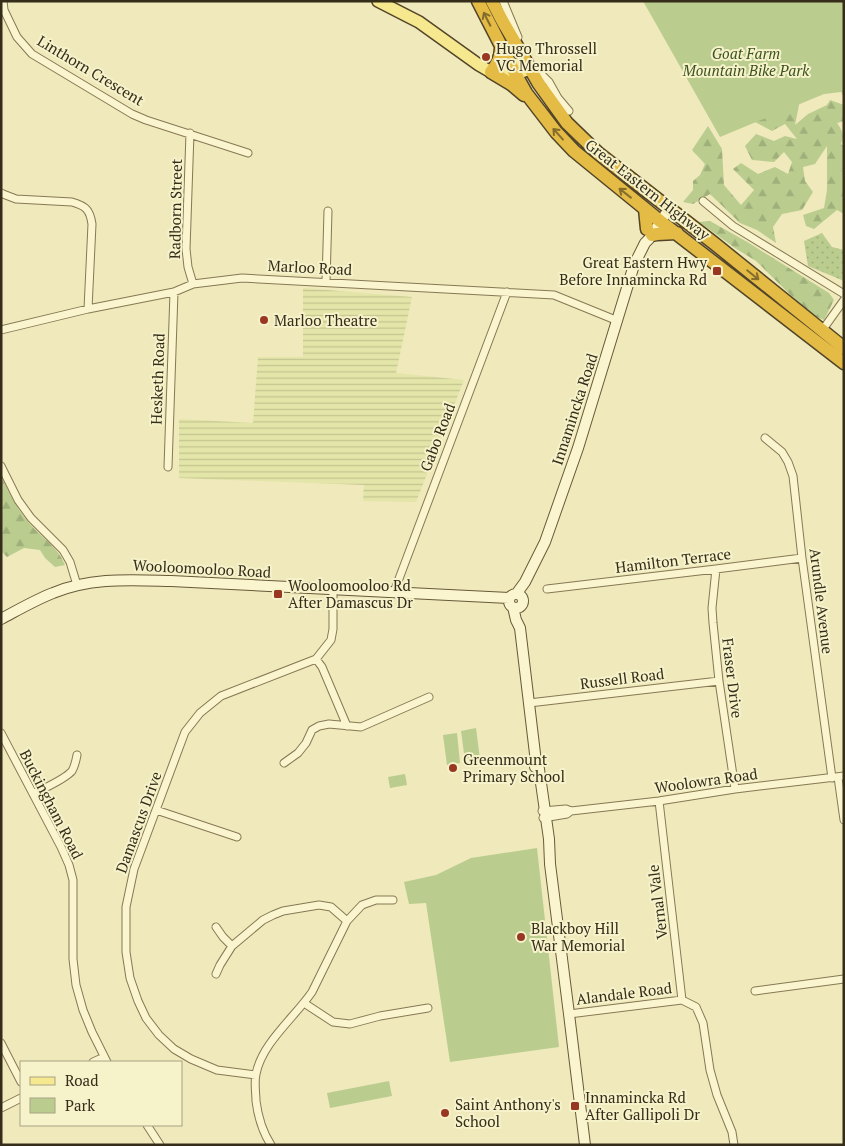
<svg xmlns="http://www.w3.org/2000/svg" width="845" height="1146" font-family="'PT Serif',serif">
<defs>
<pattern id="farmland-rules" width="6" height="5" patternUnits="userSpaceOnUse" patternTransform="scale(1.25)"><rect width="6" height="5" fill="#e4e5a8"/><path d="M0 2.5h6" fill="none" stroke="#c4c590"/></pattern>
<pattern id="grass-dots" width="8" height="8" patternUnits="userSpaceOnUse" patternTransform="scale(1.25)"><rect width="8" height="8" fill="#bacd8f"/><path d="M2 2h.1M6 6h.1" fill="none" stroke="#a0b07b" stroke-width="1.8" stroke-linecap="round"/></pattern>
<pattern id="forest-firs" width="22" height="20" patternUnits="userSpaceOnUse" patternTransform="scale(1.25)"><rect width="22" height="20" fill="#bacd8f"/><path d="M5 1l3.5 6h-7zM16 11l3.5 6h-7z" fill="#a0b07b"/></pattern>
</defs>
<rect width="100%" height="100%" fill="#efe9bb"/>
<path fill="url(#farmland-rules)" d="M303 288 412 297 396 373 464 380 416 502 363 501 364 485 179 478V419L253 423 258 357H303Z"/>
<path fill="url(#grass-dots)" d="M822 233 832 247 844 250V281L808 266 804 241Z"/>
<path fill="url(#forest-firs)" d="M801 95 795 125 808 114 827 105 830 100 844 105V121L837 123C842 130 845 135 841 144L844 147V169L841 170 844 171V214L837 210 814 229 806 226 803 215 824 208 827 190V146L815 164 803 167 805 181 813 192 802 210 782 214 773 227 776 243 757 230 740 223 710 194 693 204 683 202 693 190V181L700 175 705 164 692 150 708 126 722 149 724 185 741 205 754 190 733 169 741 163 758 174 775 167 788 174 792 162 784 152 774 162 752 160 745 146 756 134 774 141 785 136 797 139 785 124 772 131 755 122Z
M710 221 749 243 829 293 834 300 824 320 809 313 756 261 735 248 699 222Z
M1 476C9 493 17 509 29 523 41 537 58 547 65 565L55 567 45 558 40 550 24 548 7 557 1 551Z"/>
<path fill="#bacd8f" d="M643 1H844V97L841 92 824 94 720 137Z
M476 728 480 759 465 761 461 731Z
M457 733 460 763 447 765 443 735Z
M405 774 407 785 390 788 388 777Z
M537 848 559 1047 450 1062 426 903 409 904 404 882 436 875 471 858Z
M389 1081 392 1096 330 1108 327 1093Z"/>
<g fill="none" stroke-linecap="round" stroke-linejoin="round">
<g stroke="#867854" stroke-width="9">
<path id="street" d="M3 1 4 10 17 37 32 54 132 114 146 120 248 153
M503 1 518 37
M536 69 549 82 558 98 569 111
M190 133 186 249 188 267 193 284
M1 193 3 194 16 199 72 202C86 206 90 210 92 224L88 309
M703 201 733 226 844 294
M326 282 328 211
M1 330 88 309 174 292 193 284 242 278 554 295 618 321
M821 332 844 300
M765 438 782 452 788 462 793 476 802 558 832 778
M1 466 18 500 31 518 63 550 70 562 77 585
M168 467 174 292
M716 569 712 608 713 623 719 681 735 789
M547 589 716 569 802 558
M394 592 507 292
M316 659 322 667 347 726
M529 703 719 681
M1 733 61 847 69 865 73 880V959L76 985 83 1010 92 1032 107 1062
M284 763 298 753 306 743 312 730 319 726 329 724 361 727 429 697
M838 777 844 820
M33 794C44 788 64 780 72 771 75 766 76 760 77 755
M659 801 682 1000
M156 810 237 837
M542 811 566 809 571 811 659 801 735 789 844 776
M543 818 567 814 571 811
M216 927 223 937 232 946
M216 974 220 965 232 946 263 920 273 915 283 911 319 905 331 907 347 921
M755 991 844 979
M682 1000 696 1007 703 1023 710 1070 717 1095 732 1132 734 1145
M304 1003 333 1022 350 1024 380 1016 428 1008
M569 1014 682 1000
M1 1043 21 1082
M93 1062 104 1057
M256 1075 217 1070 191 1059 174 1049 159 1035 146 1018 138 1001 130 978 126 952V907L134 869 185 732 200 713 221 696 316 659 331 640 333 629V590
M1 1108 21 1098
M147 1125 160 1145
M271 1145C262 1131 258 1117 256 1101 256 1093 254 1083 256 1074 262 1043 294 1018 312 992L347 921 362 905 376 900H393"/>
</g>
<g stroke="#685938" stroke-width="12">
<path id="secondary" d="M517 593 525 582 545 542 578 448 634 265 645 243 649 239 669 209
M509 601a7 7 0 1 1 14 0a7 7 0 1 1-14 0Z
M513 607 516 620 520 628 536 762 535 767
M1 619C18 610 35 600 53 593 91 577 131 580 171 581L509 598
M536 762 539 769 549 839 550 864 569 1014 585 1145"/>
</g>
<g stroke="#534529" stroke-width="14">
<path id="primary" d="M378 1 419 22 479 65 491 72 505 77 515 75 529 69
M491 72 498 68 511 67 525 61"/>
</g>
<g stroke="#534529" stroke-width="15">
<path id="highway" d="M478 1 516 75 526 93 556 132 574 151 660 221 844 363
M492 1 503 22 539 84 567 123 598 153 715 244 844 348
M501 48C501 58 497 65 491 72L511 84 524 95
M645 209 647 229
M652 235 657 234 677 233"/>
</g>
<use href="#street" stroke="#faf5ce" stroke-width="7"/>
<use href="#secondary" stroke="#faf5ce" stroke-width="10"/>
<use href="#primary" stroke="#f6e88f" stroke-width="11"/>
<use href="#highway" stroke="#e4bb45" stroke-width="12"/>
</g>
<defs><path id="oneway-shaft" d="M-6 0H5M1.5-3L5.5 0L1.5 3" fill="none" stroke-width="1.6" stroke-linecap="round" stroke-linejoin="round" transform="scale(1.25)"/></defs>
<g stroke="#846c2d">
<use href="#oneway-shaft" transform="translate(487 19) rotate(-117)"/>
<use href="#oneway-shaft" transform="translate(558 134) rotate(-132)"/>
<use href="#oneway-shaft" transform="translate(625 193) rotate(-142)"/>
<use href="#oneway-shaft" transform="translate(753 275) rotate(39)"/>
</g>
<g fill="#983722" stroke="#f6f2ca" stroke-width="2">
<circle cx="486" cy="57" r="5"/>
<rect x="712" y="266" width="10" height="10" rx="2.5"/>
<circle cx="264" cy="320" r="5"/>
<rect x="273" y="589" width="10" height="10" rx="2.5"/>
<circle cx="453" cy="768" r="5"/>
<circle cx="521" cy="937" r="5"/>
<rect x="570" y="1101" width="10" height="10" rx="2.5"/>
<circle cx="445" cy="1113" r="5"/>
</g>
<g text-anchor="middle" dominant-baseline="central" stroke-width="4" stroke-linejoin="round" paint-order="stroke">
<g font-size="15" fill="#352c1a" stroke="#f6f2ca" text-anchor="start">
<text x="496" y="48">Hugo Throssell<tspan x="496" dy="17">VC Memorial</tspan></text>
<text x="707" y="262" text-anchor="end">Great Eastern Hwy<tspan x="707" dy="17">Before Innamincka Rd</tspan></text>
<text x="274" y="320">Marloo Theatre</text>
<text x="288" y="585">Wooloomooloo Rd<tspan x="288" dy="17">After Damascus Dr</tspan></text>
<text x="463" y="759">Greenmount<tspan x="463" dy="17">Primary School</tspan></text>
<text x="531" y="928">Blackboy Hill<tspan x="531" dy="17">War Memorial</tspan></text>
<text x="585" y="1097">Innamincka Rd<tspan x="585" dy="17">After Gallipoli Dr</tspan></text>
<text x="455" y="1104">Saint Anthony's<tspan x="455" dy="17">School</tspan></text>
</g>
<g font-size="15" font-style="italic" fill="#3c5220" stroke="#f6f2ca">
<text x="746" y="53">Goat Farm<tspan x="746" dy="17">Mountain Bike Park</tspan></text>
</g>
<g font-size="15" fill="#352c1a" stroke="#f6f2ca">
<text transform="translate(91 70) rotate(31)">Linthorn Crescent</text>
<text transform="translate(648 189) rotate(38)">Great Eastern Highway</text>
<text transform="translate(175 209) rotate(-89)">Radborn Street</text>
<text transform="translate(310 267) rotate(3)">Marloo Road</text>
<text transform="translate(157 379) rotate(-88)">Hesketh Road</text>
<text transform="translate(574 409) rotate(-72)">Innamincka Road</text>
<text transform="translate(437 437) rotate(-69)">Gabo Road</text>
<text transform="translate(673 560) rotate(-7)">Hamilton Terrace</text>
<text transform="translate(202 568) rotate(3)">Wooloomooloo Road</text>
<text transform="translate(822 601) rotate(83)">Arundle Avenue</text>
<text transform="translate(622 678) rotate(-7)">Russell Road</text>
<text transform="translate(733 678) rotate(83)">Fraser Drive</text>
<text transform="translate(706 780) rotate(-8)">Woolowra Road</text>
<text transform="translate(52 804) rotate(63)">Buckingham Road</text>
<text transform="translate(138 822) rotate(-70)">Damascus Drive</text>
<text transform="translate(657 902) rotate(-97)">Vernal Vale</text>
<text transform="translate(624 993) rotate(-7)">Alandale Road</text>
</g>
</g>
<rect width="845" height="1146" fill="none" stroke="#352c1a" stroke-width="5"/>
<rect x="20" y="1061" width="162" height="65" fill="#f6f2ca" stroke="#a9a384"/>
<rect x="30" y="1077" width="25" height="8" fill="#f6e88f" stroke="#a9a384"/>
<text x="65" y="1086" font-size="15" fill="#352c1a">Road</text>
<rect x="30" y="1098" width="25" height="15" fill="#bacd8f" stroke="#a9a384"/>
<text x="65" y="1111" font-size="15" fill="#352c1a">Park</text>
</svg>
